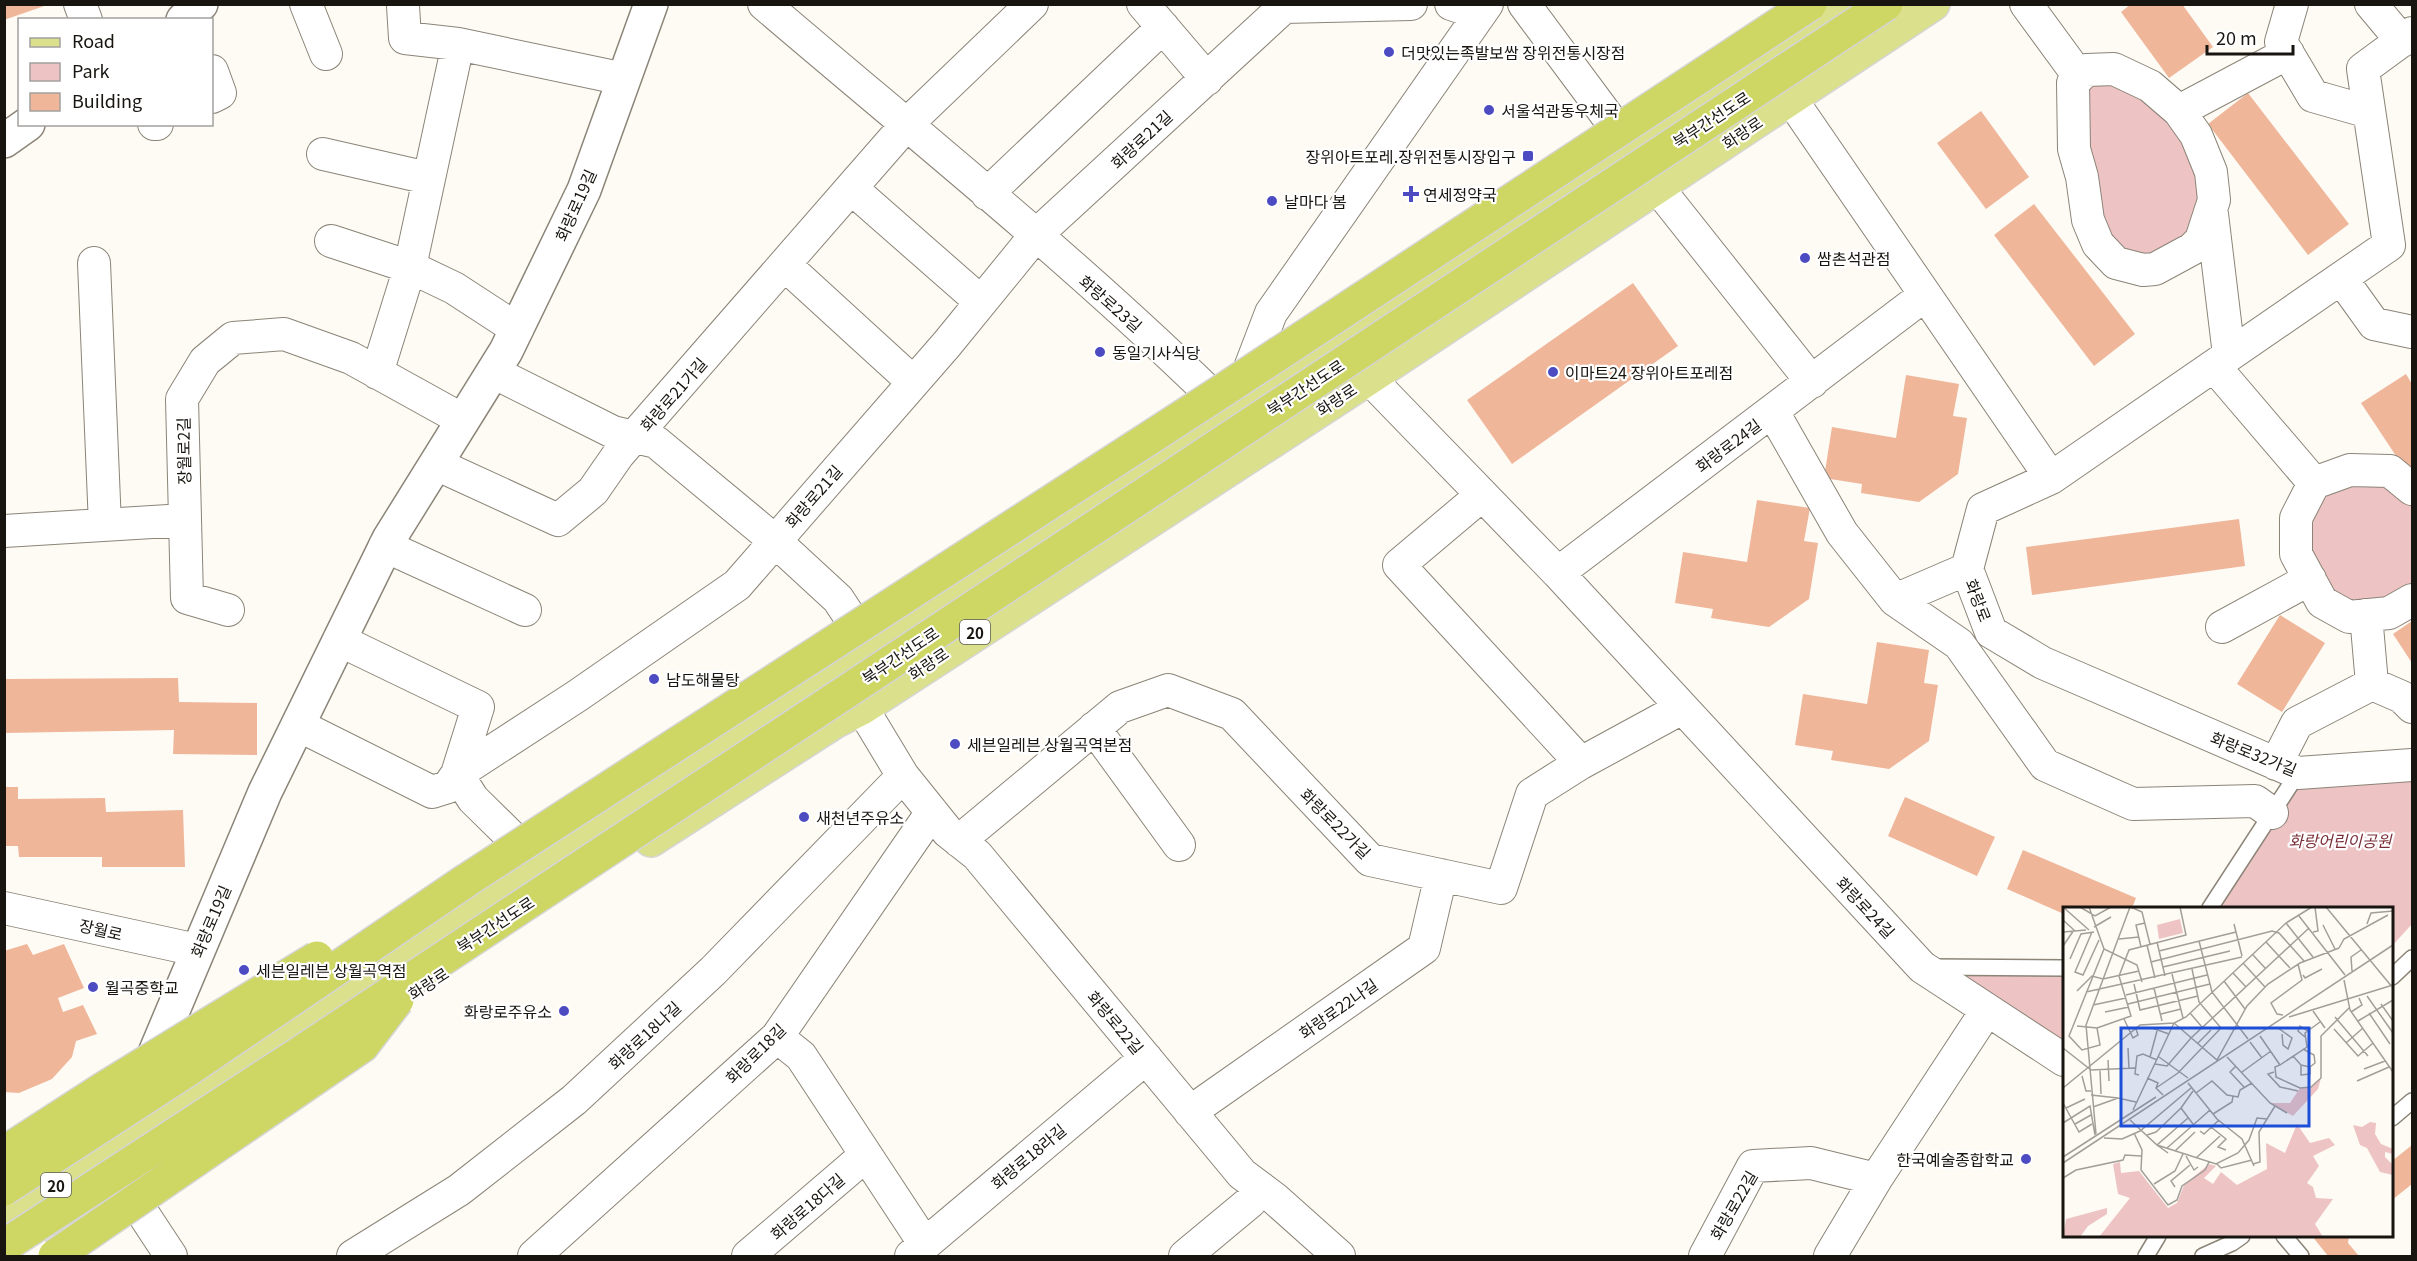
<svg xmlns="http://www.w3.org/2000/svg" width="2417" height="1261" font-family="Georgia,'Noto Sans KR',serif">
<rect width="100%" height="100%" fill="#fefbf5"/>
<path fill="#edc3c4" d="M2114 69 2202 148 2207 228 2167 263H2116L2084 190 2086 70Z
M2350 470 2412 489V600L2349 617 2296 554 2314 483Z
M2412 765V924L2392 946V908H2210L2298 773Z
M1922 967 2064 968V1060Z"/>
<path fill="#efb69a" d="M2131 4H2182L2213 47 2169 78 2121 12Z
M4 5H47L4 20Z
M2248 93 2349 224 2308 255 2208 124Z
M1981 111 2029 177 1986 209 1937 143Z
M2034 204 2135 334 2094 366 1994 235Z
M1633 283 1678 346 1512 464 1467 400Z
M2406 374 2412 384V467L2406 471 2361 403Z
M1906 375 1959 384 1953 416 1967 418 1958 474 1919 502 1861 493 1862 484 1824 478 1832 427 1896 438Z
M1757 500 1810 508 1804 541 1818 543 1809 599 1769 627 1711 618 1713 609 1675 603 1683 552 1747 562Z
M2239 519 2245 566 2032 595 2026 547Z
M2280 615 2325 643 2282 712 2237 684Z
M2412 621V663L2393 634Z
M1877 642 1929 650 1924 683 1938 685 1929 741 1889 769 1831 760 1833 751 1795 745 1803 694 1867 704Z
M178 678 179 702 257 703V755L173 754 174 730 4 733V679Z
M4 787H18V799L105 798 106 812 183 810 185 867H102V857H19L18 846H4Z
M1905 797 1995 837 1977 876 1888 836Z
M2023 850 2136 898 2132 908H2064V914L2007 889Z
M27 944 33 955 64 944 84 988 58 998 63 1012 83 1005 97 1034 76 1041 72 1057 52 1079 19 1093 4 1092V951Z
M2412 1145V1184L2392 1200V1161Z
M2312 1236H2349L2348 1243 2359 1256H2328Z"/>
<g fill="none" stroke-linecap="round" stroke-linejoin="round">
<g stroke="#8b8477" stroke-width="18">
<path id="service" d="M2210 908 2298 773
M1931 967 2064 968
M2392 977 2412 958
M2392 1118 2412 1101
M2284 1236 2301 1256
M2146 1256 2158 1236
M2203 1256 2232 1243 2242 1236"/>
</g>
<g stroke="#8b8477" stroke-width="34">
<path id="minor" d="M80 4 86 20
M306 4 326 54
M764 4C922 139 1085 269 1232 415L1271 313 1487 4
M1143 4 1207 79
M1451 4 1480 14
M1524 4 1631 148
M2026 4 2078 75
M2292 4 2281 42 2313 96 2369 112
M2371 4 2402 41
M403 6 405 38 458 44 624 79
M2114 69 2150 86 2179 111 2196 135 2211 172 2214 200 2201 240 2192 249 2155 269 2143 270 2116 263 2098 244 2088 220 2082 177 2074 149 2073 83 2086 70Z
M212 71 220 93 212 97
M1791 99 2051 478 1983 509 1967 569 1991 632 2043 663 2298 773 2412 765
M2179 111 2288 53
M154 124H157
M323 154 428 178
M851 188 981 302
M1658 188 1812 382
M987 194 1163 27
M2212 214 2229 355
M331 241 410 267 454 288 517 329
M94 263 105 525
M785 265 913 382
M2341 278 2374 324 2412 332
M2214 366 2314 483
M493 372 613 432 656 442 774 540 838 599 865 640
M377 373 410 267 458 44
M1369 378 1558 573 1922 967 2064 1060
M1773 412 1842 533 1895 600
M436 464 558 520 593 491 618 455 906 125 1032 4
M2051 478 2389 245 2363 69 2412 33
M2412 489 2390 471 2350 470 2314 483 2296 518V554L2322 602 2349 617 2389 613 2412 600
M1482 495 1399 565 1581 763
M4 531 185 520
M385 546 525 610
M1967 569 1895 600 1959 644 2045 765 2133 804 2255 801 2272 813
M1558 573 1925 295
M228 610 187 598 182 399 205 361 233 338 284 334 351 358 463 420
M2366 615 2372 684 2402 697 2412 707
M2222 627 2310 579
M862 708 903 776 948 832 977 855 1242 1174 1274 1198 1339 1256
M298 725 432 792 448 787 457 774 478 707 339 640
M1094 728 1179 845
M2276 764 2297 723 2372 684
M457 774 577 696 737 585 947 344 1035 236 1284 7 1411 4
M457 774 473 799 537 862
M959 841 1120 707 1168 690 1232 714 1370 860 1501 888 1532 794 1581 763 1682 708
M4 908 197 950
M777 1037 801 1056 924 1243
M1190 1112 1424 948 1441 875
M121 1180 171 1256
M353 1256 459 1190 574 1100 713 971 903 776
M534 1256 777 1037 932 812
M748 1256 866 1155
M911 1256 1146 1058
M1185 1256 1250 1202 1261 1188
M1705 1256 1753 1166 1811 1163 1876 1179
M1830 1256 1876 1179 1987 1010"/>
</g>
<g stroke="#8b8477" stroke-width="36">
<path id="tertiary" d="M183 20 201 4
M4 141 28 124
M147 1072 265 792 389 539 506 351 584 190 651 4"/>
</g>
<g stroke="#d5d5d4" stroke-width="36">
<path id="primary" d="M651 840 834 722 862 708 1369 378 1933 4
M4 1218 811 680 865 640 941 603 1201 436 1849 4"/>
</g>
<use href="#service" stroke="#fff" stroke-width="15"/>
<use href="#minor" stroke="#fff" stroke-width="32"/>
<use href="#tertiary" stroke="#fff" stroke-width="33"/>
<use href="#primary" stroke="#dae08b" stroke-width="33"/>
<g stroke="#d5d5d4" stroke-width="36" stroke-linecap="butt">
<path id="trunk-bridge" d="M4 1153 103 1089 317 958
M4 1189 186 1071 467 880 1219 393 1810 4
M4 1246 294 1057 1886 4
M55 1256 362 1046 397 1000"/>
</g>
<use href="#trunk-bridge" stroke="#ced664" stroke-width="33"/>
</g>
<g fill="#4d4bc1" stroke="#fff" stroke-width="2">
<circle cx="1389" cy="52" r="6"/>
<circle cx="1489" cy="110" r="6"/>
<rect x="1522" y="150" width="12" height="12" rx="3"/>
<path d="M1408 185h6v6h6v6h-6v6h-6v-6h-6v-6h6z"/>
<circle cx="1272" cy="201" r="6"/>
<circle cx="1805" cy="258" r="6"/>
<circle cx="1100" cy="352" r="6"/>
<circle cx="1553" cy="372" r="6"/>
<circle cx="654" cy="679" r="6"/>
<circle cx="955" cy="744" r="6"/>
<circle cx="804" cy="817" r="6"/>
<circle cx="244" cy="970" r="6"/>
<circle cx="93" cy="987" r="6"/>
<circle cx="564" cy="1011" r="6"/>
<circle cx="2026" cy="1159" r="6"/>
</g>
<g text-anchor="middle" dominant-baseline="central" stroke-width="4.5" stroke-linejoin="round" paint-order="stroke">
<g fill="#fff" stroke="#5d5b58" stroke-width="1.5">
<rect x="960" y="620" width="30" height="24" rx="4.5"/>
<rect x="41" y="1173" width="30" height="24" rx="4.5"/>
</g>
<g font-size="15" font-weight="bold" fill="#181510">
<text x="975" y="632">20</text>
<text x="56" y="1185">20</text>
</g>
<g font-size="16" fill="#181510" stroke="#fff" text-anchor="start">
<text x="1401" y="52">더맛있는족발보쌈 장위전통시장점</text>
<text x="1501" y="110">서울석관동우체국</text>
<text x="1516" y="156" text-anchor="end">장위아트포레.장위전통시장입구</text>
<text x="1423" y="194">연세정약국</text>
<text x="1284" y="201">날마다 봄</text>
<text x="1817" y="258">쌈촌석관점</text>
<text x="1112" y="352">동일기사식당</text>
<text x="1565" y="372">이마트24 장위아트포레점</text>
<text x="666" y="679">남도해물탕</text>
<text x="967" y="744">세븐일레븐 상월곡역본점</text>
<text x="816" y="817">새천년주유소</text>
<text x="256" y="970">세븐일레븐 상월곡역점</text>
<text x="105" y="987">월곡중학교</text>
<text x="552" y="1011" text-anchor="end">화랑로주유소</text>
<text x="2014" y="1159" text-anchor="end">한국예술종합학교</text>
</g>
<g font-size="16" fill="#181510" stroke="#fff">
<text transform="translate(1711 119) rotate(-33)">북부간선도로</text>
<text transform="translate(1742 132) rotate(-34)">화랑로</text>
<text transform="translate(1141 139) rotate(-43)">화랑로21길</text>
<text transform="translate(575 205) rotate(-66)">화랑로19길</text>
<text transform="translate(1111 303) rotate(41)">화랑로23길</text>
<text transform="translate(1305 387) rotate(-33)">북부간선도로</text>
<text transform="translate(673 394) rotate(-49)">화랑로21가길</text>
<text transform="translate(1336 399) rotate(-33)">화랑로</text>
<text transform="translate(1728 445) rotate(-37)">화랑로24길</text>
<text transform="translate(183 451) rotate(-91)">장월로2길</text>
<text transform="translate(813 496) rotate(-49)">화랑로21길</text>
<text transform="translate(1979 600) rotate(69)">화랑로</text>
<text transform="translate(900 655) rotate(-34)">북부간선도로</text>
<text transform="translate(928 663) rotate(-34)">화랑로</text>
<text transform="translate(2254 753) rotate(22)">화랑로32가길</text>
<text transform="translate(1336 823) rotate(45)">화랑로22가길</text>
<text transform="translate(1866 907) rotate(47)">화랑로24길</text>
<text transform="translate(210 921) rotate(-67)">화랑로19길</text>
<text transform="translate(495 924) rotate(-33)">북부간선도로</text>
<text transform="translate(101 929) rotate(13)">장월로</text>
<text transform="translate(428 983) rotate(-33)">화랑로</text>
<text transform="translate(1338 1008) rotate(-35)">화랑로22나길</text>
<text transform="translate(1116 1022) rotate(50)">화랑로22길</text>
<text transform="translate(644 1035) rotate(-43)">화랑로18나길</text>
<text transform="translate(755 1053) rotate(-45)">화랑로18길</text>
<text transform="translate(1028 1156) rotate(-40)">화랑로18라길</text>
<text transform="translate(1733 1205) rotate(-60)">화랑로22길</text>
<text transform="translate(807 1206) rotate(-41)">화랑로18다길</text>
</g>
<g font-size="16" font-style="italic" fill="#792d36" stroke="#fff">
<text x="2340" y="840">화랑어린이공원</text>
</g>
</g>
<g transform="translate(2063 907)">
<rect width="330" height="330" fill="#fefbf5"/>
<path d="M117 12 120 26 96 32 94 18ZM258 171 255 182 230 209 207 196H227L237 181 248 180ZM307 215 313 216 312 227 318 237 330 242V247L322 245V250L330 258V268L317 265 304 241 297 238 290 218 299 220ZM234 217 247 236 266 231 272 238 250 249 256 259 244 276 250 280 253 291 270 292 252 317 260 330H36L67 291 55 287 50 257 57 255 58 266 76 264 105 301 114 296 121 278 146 257 153 259 141 271 150 277 158 265 174 278 204 262 203 236 222 246ZM44 301V307L25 319 17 330H0L3 312Z" fill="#edc3c4"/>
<path fill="none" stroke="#a29f99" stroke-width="1.5" d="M0 0 26 23M17 0 32 9 48 0M26 0 41 42 74 58 79 75M68 0 79 5 87 37M263 0 330 81M236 9 282 68M0 13 11 23 0 39M223 16 250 50M171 17 179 49M304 17 308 6 330 4M260 18 272 42M31 20 48 10M0 25 23 23M29 25 12 65 20 68 36 33M250 25 255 24 252 0M56 32 76 30M136 34 149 85 185 132M94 35 102 69M203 35 227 61M84 38 92 71M78 40 73 18 82 16M276 41 281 32 325 8M96 44 173 25M190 48 203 62M7 52 18 27 31 25M88 55 209 24 216 26 241 54M180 56 202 80M100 60 167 44M129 62 136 95 158 121M289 64 288 50 298 43M170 66 183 80M109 67 120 111M240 68 242 71 259 62M281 73 287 103 330 165M161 74 182 102M71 77 77 103 135 89M91 81 99 114M14 84 29 69 40 72 76 64M23 85 179 50M63 88 144 68M304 89 330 126M65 97 147 77M318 97 330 114M30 98 63 91M250 104 262 121M42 105 66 100M288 105 299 98 296 91M127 106 139 120M306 106 327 137M98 107 118 102M220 108 214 107 208 96 239 73 235 57M226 110 330 78M272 110 305 149M61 112 70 131 75 128 73 122M295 114 330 93M111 116 154 153 184 99 205 77 237 56 276 41M14 119 34 121 37 138 19 143 6 129 41 42M34 121 68 109 56 69 66 43 123 28 117 0M89 121 106 127M215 121 229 131 225 142 220 138 219 127M271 122 295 149 310 136M197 129 217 158 212 160 213 170 237 181 248 180 258 171V129L286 101M242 130 235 124 237 119 245 124M187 135 199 151M135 136 148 123M283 136 300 121M0 141 28 163 72 161M65 141 66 162M240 142 251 148 252 156 247 160M230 149 238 158V168L247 167V160L238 158M87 150 94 124M96 150 125 171M164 150 207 196 224 206M45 153 46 174M92 157 104 159 128 131 246 21M217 158 244 140 242 126 257 115M173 159 167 165 181 180M301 162 322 154M37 163 38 187M179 165 208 144M211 165 205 167 217 180 235 184M76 168 72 167 74 149 80 147 94 153M19 169 23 184H28M84 171 95 176 93 181 100 188M294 174 326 160M125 176 154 212 179 232 191 259M0 181 77 118 111 116M93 181 115 166 158 121 173 122M133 186 149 174 164 188 175 190 177 183 189 176M28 188 55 191M0 196 16 225 29 217M30 200 55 191 73 195M3 201 22 192M118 201 130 217M70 203 111 116 123 110 223 16 249 0M150 207 169 195 170 189M67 213 94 238 153 257 175 246 186 233 194 211 204 212M0 216 27 199 32 228M12 217 28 208M148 220 163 232 155 240 163 243M137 224 141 227 156 213M71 226 79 243 78 263 105 298 114 293 119 279 142 263 146 255M33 227 23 118 67 0M84 228 93 225 118 201 130 184M41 231 59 232 77 224 128 181M104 241 147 203M112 244 132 225M105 246 94 238 125 211M123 249 131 263 135 260M0 250 93 190M133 251 157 229M0 256 330 38M154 257 158 261 189 253M190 257 197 255 196 225 212 199M0 271 13 263 60 253 62 248 78 249M91 277 112 264 120 247M112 280 108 274 127 258"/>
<path fill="#1d4ed8" fill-opacity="0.15" stroke="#1d4ed8" stroke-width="3" d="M58 121H246V219H58Z"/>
<rect width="330" height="330" fill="none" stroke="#181510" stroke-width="3"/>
</g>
<rect width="2417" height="1261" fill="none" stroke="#181510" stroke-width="12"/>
<rect x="18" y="18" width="195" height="108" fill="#ffffff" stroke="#a3a19f" stroke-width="1.5"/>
<rect x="30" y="38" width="30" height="9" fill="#dae08b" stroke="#a3a19f" stroke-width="1.5"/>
<text x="72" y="48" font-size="18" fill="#181510">Road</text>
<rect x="30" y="63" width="30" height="18" fill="#edc3c4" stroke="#a3a19f" stroke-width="1.5"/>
<text x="72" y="78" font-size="18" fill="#181510">Park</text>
<rect x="30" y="93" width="30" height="18" fill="#efb69a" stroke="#a3a19f" stroke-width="1.5"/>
<text x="72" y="108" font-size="18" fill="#181510">Building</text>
<path d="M2207 45v9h86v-9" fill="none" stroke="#181510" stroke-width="3"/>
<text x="2216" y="45" font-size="18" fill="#181510" stroke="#ffffff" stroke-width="4.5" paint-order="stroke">20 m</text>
</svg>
